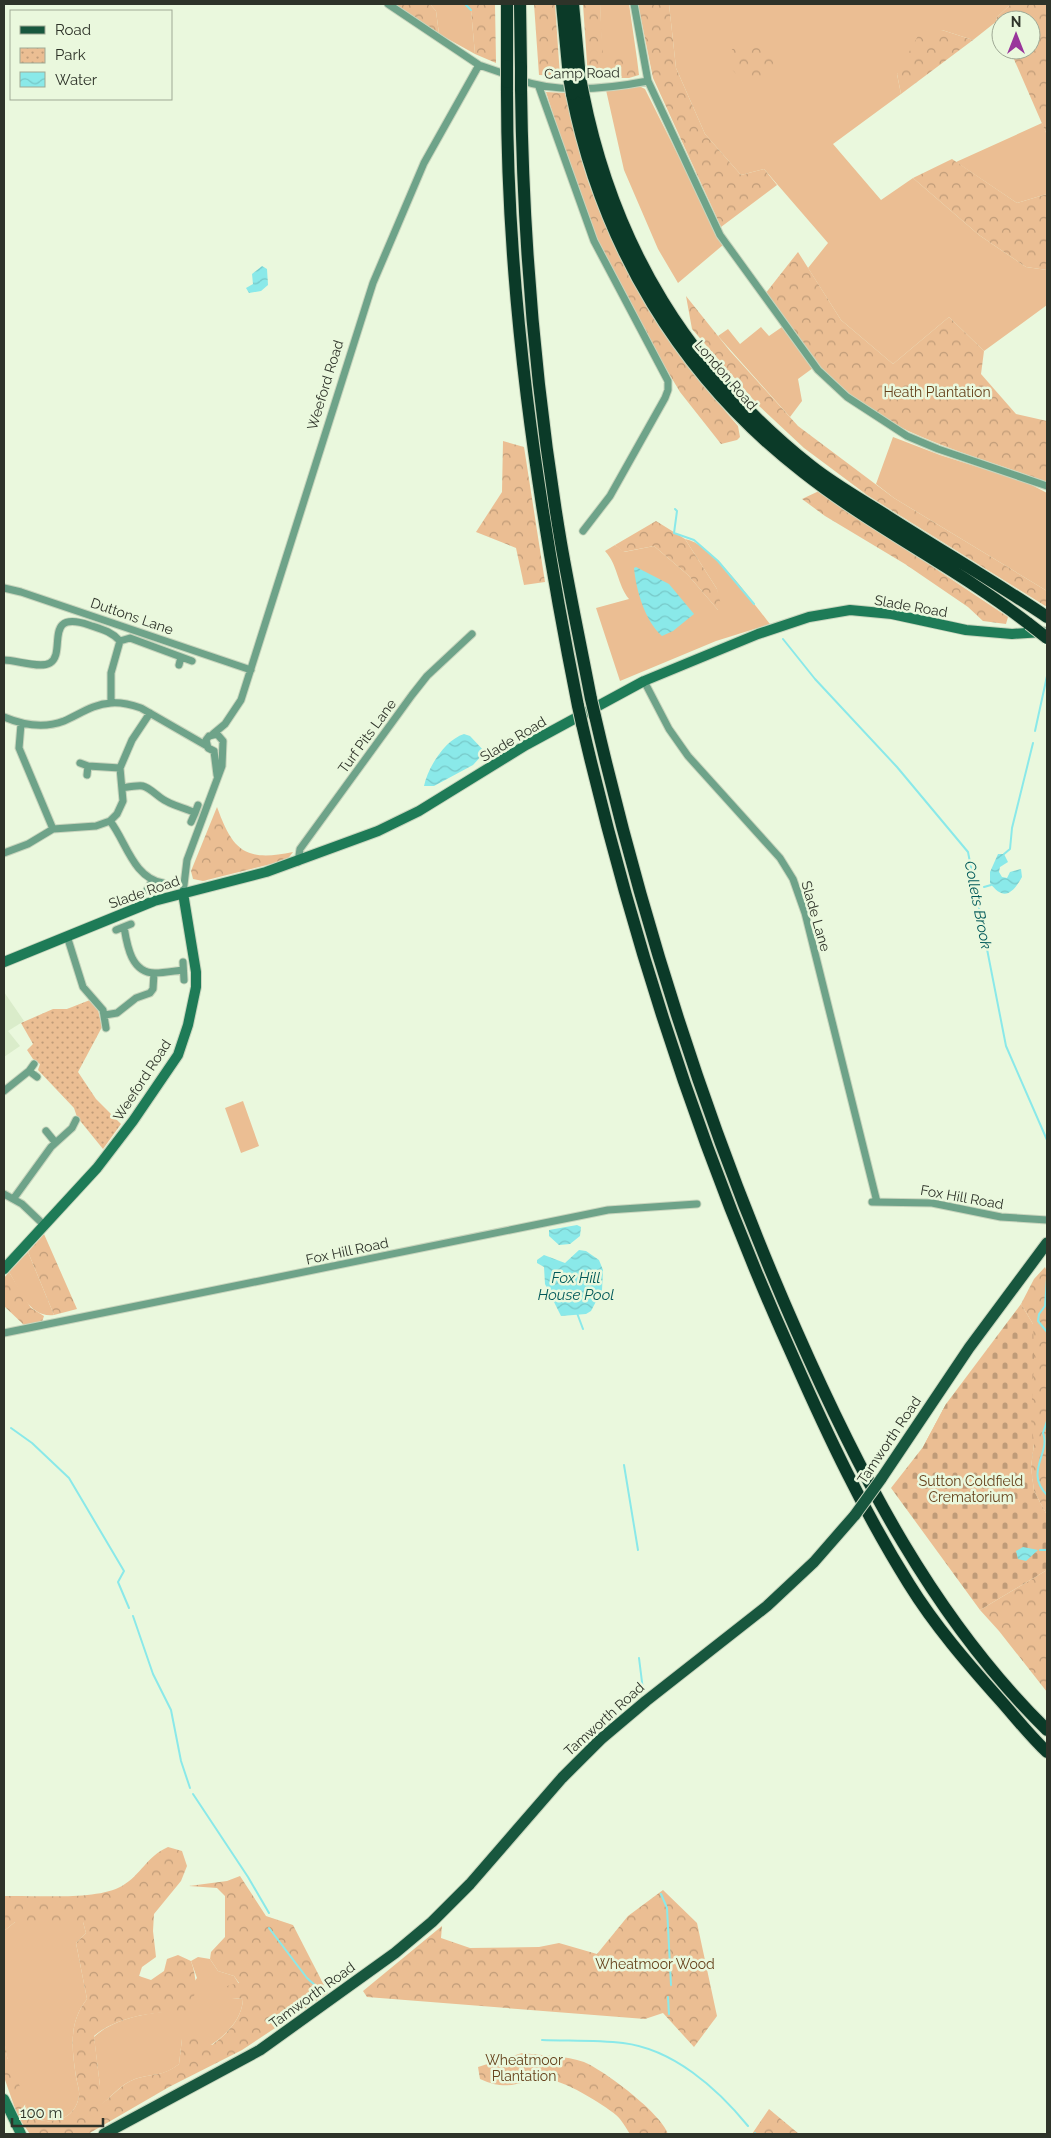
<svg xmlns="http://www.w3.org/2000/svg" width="1051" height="2138" font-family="Raleway,sans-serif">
<defs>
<pattern id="forest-crowns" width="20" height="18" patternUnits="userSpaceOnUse" patternTransform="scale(1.25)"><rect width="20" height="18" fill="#ebbe93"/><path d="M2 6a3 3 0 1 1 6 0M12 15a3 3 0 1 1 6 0" fill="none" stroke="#bf9b78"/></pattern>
<pattern id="cemetery-stones" width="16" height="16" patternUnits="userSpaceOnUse" patternTransform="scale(1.25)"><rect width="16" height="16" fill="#ebbe93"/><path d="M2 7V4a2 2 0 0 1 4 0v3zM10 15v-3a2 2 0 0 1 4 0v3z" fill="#bf9b78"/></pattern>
<pattern id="park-dots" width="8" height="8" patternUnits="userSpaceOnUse" patternTransform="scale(1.25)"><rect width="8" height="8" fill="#ebbe93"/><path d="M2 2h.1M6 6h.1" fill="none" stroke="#bf9b78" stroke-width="1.8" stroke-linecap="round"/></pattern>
<pattern id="water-waves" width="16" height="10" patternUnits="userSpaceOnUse" patternTransform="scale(1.25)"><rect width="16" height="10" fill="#8ae9e9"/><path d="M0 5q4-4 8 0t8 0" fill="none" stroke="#77c8c8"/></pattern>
</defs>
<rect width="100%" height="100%" fill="#eaf8dd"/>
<path fill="#daecca" d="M4 992 24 1021 8 1031 20 1046 4 1057Z"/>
<path fill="#ebbe93" d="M430 4H465L471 10 475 54 439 34 436 11Z
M600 4H629L637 59H602Z
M669 4H1011L996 18 997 21 973 40 942 30 897 74 901 94 833 144 881 200 913 178 979 235 1026 267 1047 270V305L984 351 949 317 893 364 841 320 808 268 828 243 764 169 741 175 705 134 676 68Z
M639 86 645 89 723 245 678 283 658 249 624 170 606 90Z
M1042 123 1047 135V194L1017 203 956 162Z
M761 327 769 336 782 327 813 368 798 379 802 401 790 417 718 336 728 329 740 344Z
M893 437 940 455 1028 483 1047 493V591L894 498 876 484Z
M685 539C712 543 752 602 770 624L716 641 620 681 596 608 629 599C617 584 618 565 605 551L615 545 624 552 654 546 688 575 718 610 717 589Z
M243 1101 259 1146 241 1153 225 1108Z
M28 1252 54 1315C29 1318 20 1290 9 1272Z
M15 1922H83L86 1933 76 1943 87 1999C68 2023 72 2049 76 2077 77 2083 80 2091 79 2096 75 2122 46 2127 28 2115 25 2094 13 2078 7 2057 0 2026 4 1966 4 1931Z
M198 1957 210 1959 218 1971 234 1976 239 1984 232 1998 243 1999C242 2019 227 2034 211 2045L200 2041 182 2039 179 2064C163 2077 153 2073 135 2079 121 2084 111 2097 100 2106V2086L94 2037C113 2019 146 2013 172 2011L197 1978 191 1961Z"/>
<path fill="url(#forest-crowns)" d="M398 4H430L436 11 439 34 397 7Z
M465 4H495L496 63 475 54 471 10Z
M534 4H555L560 76 539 75Z
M583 4H600L603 58 637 59 639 75 629 78H588Z
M638 4H669L676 68 705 134 741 175 764 169 777 185 721 227 653 78Z
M1011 4H1047V135L1010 50H1031V20H1001V29L996 18Z
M942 30 973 40 901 94 897 74 919 34Z
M756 45 772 52 776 74 764 80 739 77 728 65 732 49Z
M546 92 565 93C574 126 580 161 592 192 624 280 678 355 738 426L740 437 737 440 721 444 680 392 634 315 596 240 580 199Z
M952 159 1017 203 1047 194V270L1026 267 979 235 913 178Z
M798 252 841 320 893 364 949 317 984 351 981 374 1016 414 1047 421V482C967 452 875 433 817 365 798 343 782 318 765 294Z
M686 296 730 351 798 426 894 498 1047 591V607L867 495 804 448 758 405 692 329Z
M503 441 524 447 545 582 524 585 516 548 476 532 502 492Z
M819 491 1008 617 1006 624 983 621 968 607 905 564 825 516 802 499Z
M656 521 685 539 717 589 722 609 718 610 688 575 654 546 623 552 615 545Z
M217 807C233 851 245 862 293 852L287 860 203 881 193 879 191 871Z
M44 1234 77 1309 54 1315 28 1252Z
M1045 1267 1047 1272V1515L1034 1491 1031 1467 1034 1444 923 1447 946 1404 959 1413 1033 1324 1021 1304 1034 1279Z
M9 1272 31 1308 44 1316 42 1322 24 1325 4 1306V1278Z
M1047 1570V1692L999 1631 980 1610Z
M168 1847 182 1851 187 1866 181 1881 154 1914 153 1931 156 1957 142 1967 139 1976 151 1980 164 1971 167 1959 178 1955 191 1961C198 1981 197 1995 187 2014 159 2009 116 2017 94 2036L100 2086V2105C112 2097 121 2084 135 2079 153 2073 162 2077 179 2064L182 2039 188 2033 212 2045C227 2034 242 2019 243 1999L232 1998 227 1986 239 1983 234 1976 218 1971 210 1959 211 1952 225 1937V1896L217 1888 189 1886 227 1881 240 1876 266 1916 293 1925 328 1993 242 2050 169 2087 88 2134H30L18 2117 4 2077V2034L7 2057 25 2098 28 2115C46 2127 75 2122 79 2096 80 2091 77 2083 76 2077 72 2049 68 2023 87 1999L76 1943 86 1933 83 1922H15L4 1931V1896C35 1895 96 1901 122 1886 141 1875 146 1857 168 1847Z
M663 1890 697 1923 717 2016 694 2047 663 2013 645 2019 367 1997 363 1991 442 1926 441 1938 470 1948 539 1947 559 1943 597 1954 628 1916Z
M522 2053C540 2055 567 2056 584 2062 605 2071 661 2113 668 2134H630C626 2128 622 2120 616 2115 603 2104 558 2076 541 2079 516 2083 506 2091 480 2079L478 2067Z
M769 2109 799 2134H752Z"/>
<path fill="url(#cemetery-stones)" d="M1021 1304 1033 1324 1034 1360 1031 1419 1034 1444 1031 1467 1034 1491 1047 1515V1570L980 1610 891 1488 923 1447 946 1404Z"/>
<path fill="url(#park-dots)" d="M90 1000 98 1010 102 1027 78 1072 96 1099 121 1124 103 1149 77 1117 74 1108 38 1070 40 1064 33 1059 27 1050 33 1044 21 1023 53 1009H67Z"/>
<path fill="url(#water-waves)" d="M262 266 267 269 268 285 261 291 249 293 246 288 253 284 252 274Z
M636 567 669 584 694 614 673 631 662 636C645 621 636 590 634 568Z
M464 734 470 736 485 752 473 765 434 786H424C428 767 445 740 464 734Z
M998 854H1004L1008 862 1000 867 999 872 1002 877 1007 878 1010 872 1021 869 1022 877C1013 893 1004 902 990 883V872Z
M577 1225 581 1227 580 1236 570 1244 559 1245 549 1236V1230Z
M579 1250 586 1251 599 1260 603 1270 602 1290 591 1311 586 1314 561 1316 545 1284 544 1267 537 1263V1260L544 1255 565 1263Z
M1023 1547 1038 1550 1026 1561 1018 1559 1016 1551Z"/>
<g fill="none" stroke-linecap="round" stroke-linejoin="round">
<path stroke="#8ae9e9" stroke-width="2" d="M465 4 471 10
M675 509 677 511 674 533 694 540 718 561 754 604
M783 639 815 679 897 767 968 852 1006 1046 1047 1140
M1035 731 1047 676
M1004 854 1010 849 1012 828 1033 743
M984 887 991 885
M1047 1278 1045 1306 1039 1314 1038 1321 1047 1332
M577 1313 583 1329
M1047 1398V1412
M1047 1421 1043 1433C1051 1453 1024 1472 1047 1495
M11 1428 32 1443 69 1478 124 1571 118 1582 129 1608
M624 1465 638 1550
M1040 1550H1047
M133 1616 153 1674 171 1710 181 1761 190 1788
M639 1658 643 1690
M193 1794 248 1877 269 1913
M661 1894 667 1908 671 1985
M269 1928 307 1978 317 1987
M668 1997 669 2014
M542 2040C568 2041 596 2040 623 2043 673 2049 717 2088 748 2126
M755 2133V2134"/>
<g stroke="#c8d5bd" stroke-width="9">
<path id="street" d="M388 4 479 65 508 75
M634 4 648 81 720 235 818 370 847 397 907 436 938 449 1047 486
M520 80C559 94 607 89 648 81
M539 87 594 241 668 381V390L665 398 610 496 583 531
M4 588 21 592 251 670
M120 641 130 638 192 661
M4 660C16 660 40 669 50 663 67 653 42 609 89 625 101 629 111 631 120 641L111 673V703
M179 665 181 657
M644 681 669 729 688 756 780 858 793 879 805 913 877 1202
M4 717C23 725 43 729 64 721 80 714 93 704 111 703 121 702 132 705 141 708L207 746
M21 724 19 748 53 829
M213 734 225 724 241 700 373 283 424 163 479 65
M214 751 217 775
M80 763 88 766 120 768
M87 775 88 766
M122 788C146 784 143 784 161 798 170 805 185 808 195 813L198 805
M110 821C126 841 133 878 163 883
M191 822 195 813
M4 853 28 844 53 829 96 826 110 821 117 814 123 801 120 768 132 740 150 713
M298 862 300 849 412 695 427 676 472 634
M147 890 152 881
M183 893 187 860 222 766 223 741 217 734 209 736 206 740 208 748 214 751
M124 927C127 945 131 973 155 973 164 973 174 971 183 970
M116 930 131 924
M67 936 83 987 103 1010 106 1028
M183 962 184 980
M105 1015 117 1013 136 998 150 993 153 989 154 973
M29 1071 34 1064
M4 1091 29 1071 37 1077
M46 1131 55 1142
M4 1194 22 1204 44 1225
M14 1198 51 1147 72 1128 76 1120
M872 1202 932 1203 1001 1217 1047 1220
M4 1333 608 1210 697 1204"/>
</g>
<g stroke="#c8d5bd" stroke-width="12">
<path id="secondary" d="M4 962 154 901 266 872 378 831 419 811 526 745 644 681 758 634 809 617 850 610 892 614 966 630 1012 634 1043 632
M4 1269 97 1168 133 1121 178 1055 188 1025 196 987V972L183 893
M4 2099 21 2134"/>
</g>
<g stroke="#c8d5bd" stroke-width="13">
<path id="primary" d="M881 1479 969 1348 1047 1243
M104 2134 260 2050 395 1953 432 1922 470 1884 562 1778 601 1739 646 1701 767 1606 814 1562 855 1515"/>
</g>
<g stroke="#c8d5bd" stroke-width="14">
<path id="highway" d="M520 4 521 68
M562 4 569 77
M573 4 580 78
M507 66V4
M507 82C506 292 537 501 578 706
M521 89C523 241 536 394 561 543 570 595 581 647 591 699
M583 93C614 248 688 368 811 466 835 485 862 500 887 516 940 550 995 582 1047 617
M572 94C602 245 680 377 803 472 874 528 957 568 1029 624
M595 716C644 928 709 1133 797 1332 860 1475 934 1619 1047 1730
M582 724C633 943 701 1154 794 1359 828 1436 864 1512 909 1584 935 1626 968 1664 1001 1701 1016 1718 1030 1736 1047 1752"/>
</g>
<use href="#street" stroke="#6ea389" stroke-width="7"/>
<use href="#secondary" stroke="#1e7b57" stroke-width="10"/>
<use href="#primary" stroke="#18573e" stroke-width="11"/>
<use href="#highway" stroke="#0b3a28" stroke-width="12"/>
<g stroke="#c8d5bd" stroke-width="13" stroke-linecap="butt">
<path id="primary-bridge" d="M855 1515 881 1479"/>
</g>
<g stroke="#c8d5bd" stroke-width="14" stroke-linecap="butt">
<path id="highway-bridge" d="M521 68V89
M569 77 572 94
M580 78 583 93
M507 82V66
M1029 624 1047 638
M591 699 595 716
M578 706 582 724"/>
</g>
<use href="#primary-bridge" stroke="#18573e" stroke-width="11"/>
<use href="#highway-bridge" stroke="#0b3a28" stroke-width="12"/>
</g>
<g text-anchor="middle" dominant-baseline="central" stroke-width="5" stroke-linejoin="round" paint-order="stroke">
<g font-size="14" fill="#2e3329" stroke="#eaf8dd">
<text transform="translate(582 73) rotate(-1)">Camp Road</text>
<text transform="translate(726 375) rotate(49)">London Road</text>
<text transform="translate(325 385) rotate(-73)">Weeford Road</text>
<text transform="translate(911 606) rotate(10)">Slade Road</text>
<text transform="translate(132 616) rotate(19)">Duttons Lane</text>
<text transform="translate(367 736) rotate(-54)">Turf Pits Lane</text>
<text transform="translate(513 739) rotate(-31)">Slade Road</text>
<text transform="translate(144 892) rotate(-19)">Slade Road</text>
<text transform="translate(816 916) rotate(74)">Slade Lane</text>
<text transform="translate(142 1080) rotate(-57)">Weeford Road</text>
<text transform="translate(962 1197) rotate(10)">Fox Hill Road</text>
<text transform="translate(347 1251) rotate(-12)">Fox Hill Road</text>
<text transform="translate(889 1440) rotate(-56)">Tamworth Road</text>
<text transform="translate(604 1719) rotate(-42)">Tamworth Road</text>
<text transform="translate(312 1995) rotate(-36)">Tamworth Road</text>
</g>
<g font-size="14" fill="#66421c" stroke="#eaf8dd">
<text x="937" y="392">Heath Plantation</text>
<text x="971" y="1481">Sutton Coldfield<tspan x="971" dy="16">Crematorium</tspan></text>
<text x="655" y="1964">Wheatmoor Wood</text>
<text x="524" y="2060">Wheatmoor<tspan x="524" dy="16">Plantation</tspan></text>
</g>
<g font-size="15" font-style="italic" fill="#005959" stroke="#eaf8dd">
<text transform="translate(978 905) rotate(79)">Collets Brook</text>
<text x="576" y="1278">Fox Hill<tspan x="576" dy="17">House Pool</tspan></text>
</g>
</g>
<rect width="1051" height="2138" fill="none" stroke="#2e3329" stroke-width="10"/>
<rect x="10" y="10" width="162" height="90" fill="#eaf8dd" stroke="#9fa995"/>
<rect x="20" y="26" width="25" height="8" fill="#18573e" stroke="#9fa995"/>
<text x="55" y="35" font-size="15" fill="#2e3329">Road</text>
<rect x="20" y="48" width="25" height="15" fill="url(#park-dots)" stroke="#9fa995"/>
<text x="55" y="60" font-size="15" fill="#2e3329">Park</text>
<rect x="20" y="72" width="25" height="15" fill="url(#water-waves)" stroke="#9fa995"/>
<text x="55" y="85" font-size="15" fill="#2e3329">Water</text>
<g transform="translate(1016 35)"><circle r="24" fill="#eaf8dd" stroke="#9fa995"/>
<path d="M0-4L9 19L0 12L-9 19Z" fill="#99359b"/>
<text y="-8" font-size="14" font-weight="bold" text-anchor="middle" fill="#2e3329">N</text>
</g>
<path d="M12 2118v8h91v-8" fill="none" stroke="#2e3329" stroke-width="2.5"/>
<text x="20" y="2118" font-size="15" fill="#2e3329" stroke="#eaf8dd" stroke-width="4" paint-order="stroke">100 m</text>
</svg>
